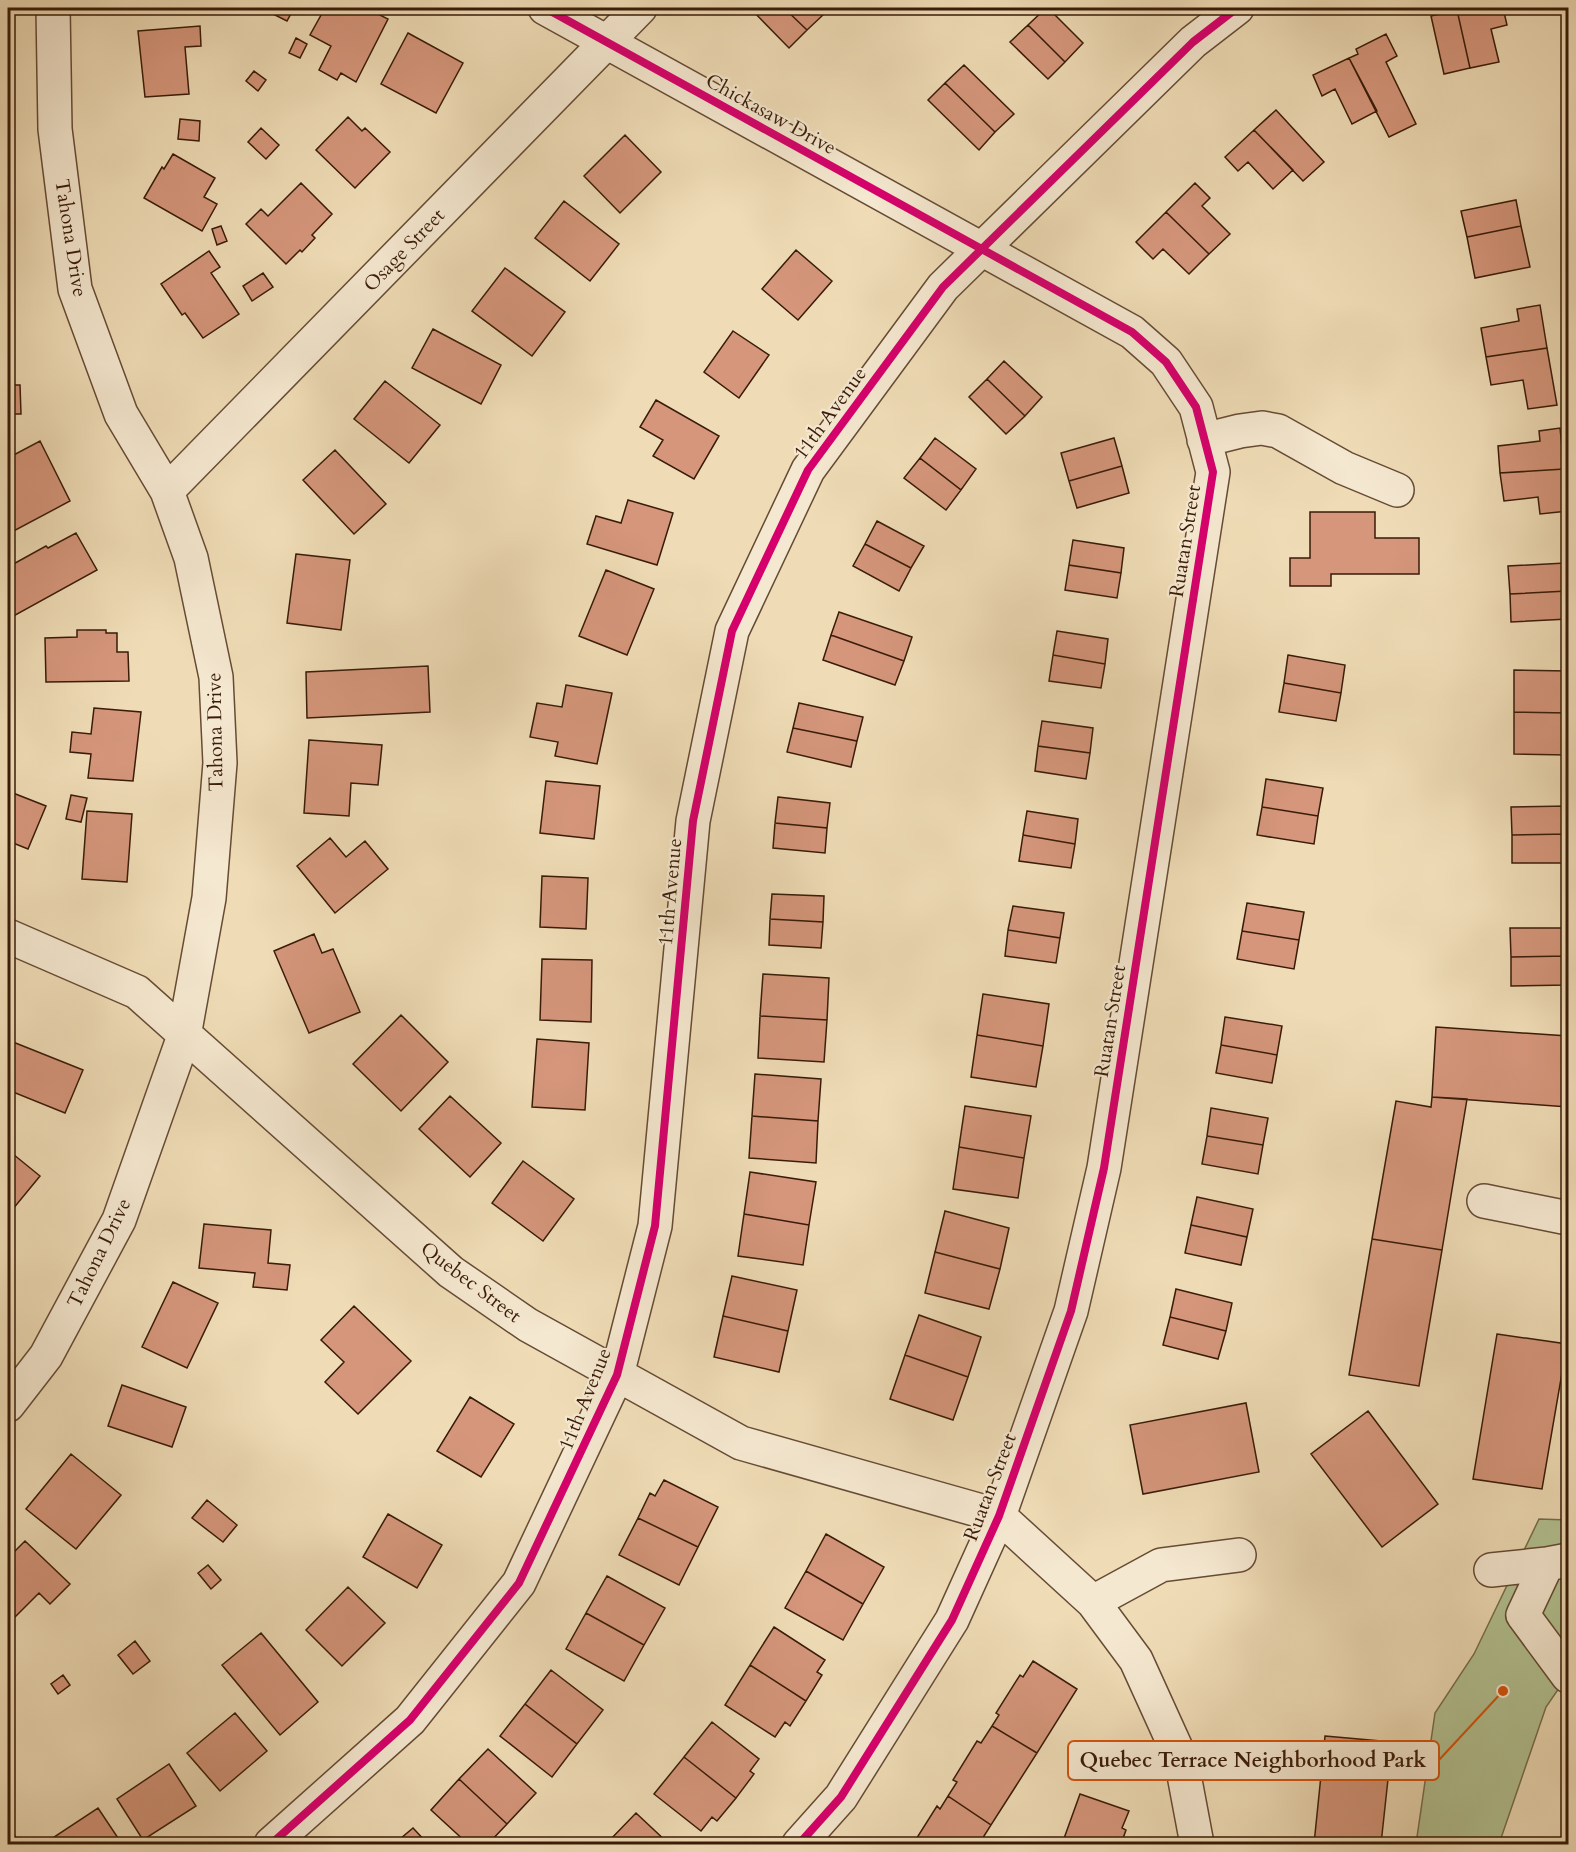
<svg xmlns="http://www.w3.org/2000/svg" width="1576" height="1852" font-family="Cardo,serif">
<rect width="100%" height="100%" fill="#efdcb6"/>
<filter id="stains"><feTurbulence type="fractalNoise" baseFrequency=".00333" numOctaves="4"/><feColorMatrix values="0 0 0 0 .2 0 0 0 0 .09 0 0 0 0 .02 0 0 0 .5 -.17"/></filter>
<radialGradient id="worn" r=".72"><stop offset=".6" stop-color="#630" stop-opacity="0"/><stop offset="1" stop-color="#630" stop-opacity=".3"/></radialGradient>
<path fill="#b3c292" stroke="#766e4d" stroke-width="1.5" d="M1539 1519 1568 1520V1675L1546 1707 1499 1844H1416L1435 1713 1474 1654Z"/>
<path fill="#d5967b" stroke="#391b08" stroke-width="1.5" d="M261 8H294L287 21Z
M325 8H366L388 19 356 82 341 73 337 80 319 70 331 46 310 35Z
M750 8H784L807 30 789 48Z
M784 8H818L824 14 807 30Z
M1046 8H1048L1083 43 1065 62 1028 25Z
M1468 8H1503L1507 25 1491 29 1499 62 1470 68 1457 10Z
M1457 10 1470 68 1444 74 1431 16Z
M1028 25 1065 62 1048 79 1010 42Z
M200 26 201 46 185 47 189 94 145 97 138 31Z
M408 33 463 63 436 113 381 84Z
M1386 34 1397 56 1386 62 1416 124 1389 137 1349 58 1358 54 1356 49Z
M296 38 307 44 300 58 289 53Z
M1349 58 1377 111 1352 124 1335 89 1322 96 1313 75Z
M964 65 1014 114 995 132 945 83Z
M254 71 266 80 258 91 246 81Z
M945 83 995 132 979 150 928 100Z
M1276 110 1324 162 1303 181 1254 130Z
M348 117 362 131 365 128 390 152 355 188 316 150Z
M180 119 200 121 199 141 178 139Z
M261 128 279 145 266 159 248 142Z
M1254 130 1293 170 1273 189 1248 162 1238 171 1225 157Z
M625 135 661 172 620 213 584 176Z
M173 154 215 178 204 197 217 204 202 231 144 198 162 167 164 169Z
M301 183 332 214 312 235 315 238 302 252 300 250 286 264 246 224 261 209 268 216Z
M1195 183 1210 198 1202 206 1230 234 1209 254 1166 212Z
M1516 200 1521 226 1467 237 1461 211Z
M564 201 619 244 590 281 535 238Z
M1166 212 1209 254 1189 274 1163 249 1153 259 1136 242Z
M221 226 227 241 217 245 212 229Z
M1521 226 1530 267 1475 278 1467 237Z
M796 250 832 281 798 320 762 289Z
M209 251 220 267 211 273 239 314 203 338 185 313 182 315 161 284Z
M505 268 565 312 532 356 472 311Z
M263 273 273 287 252 301 243 286Z
M1540 305 1547 348 1486 357 1481 328 1519 321 1517 309Z
M433 329 501 365 481 404 412 368Z
M733 331 769 355 739 398 704 372Z
M1547 348 1557 405 1528 409 1523 380 1491 385 1486 357Z
M1004 361 1042 397 1025 416 987 379Z
M8 368H12L13 385H20L21 414H8Z
M987 379 1025 416 1006 434 969 397Z
M385 381 440 425 409 463 354 419Z
M656 400 719 436 694 479 653 456 663 440 640 427Z
M1560 428 1564 469 1500 473 1498 446 1540 441 1539 431Z
M935 438 976 469 961 490 920 458Z
M1114 438 1122 466 1069 481 1061 453Z
M40 441 70 501 8 534V458Z
M335 450 386 504 354 534 303 480Z
M920 458 961 490 946 510 904 478Z
M1122 466 1129 493 1077 508 1069 481Z
M1564 469 1568 511 1540 514 1538 497 1504 501 1500 473Z
M628 500 673 513 657 565 587 544 596 516 621 523Z
M1310 512H1375V538H1419V574H1331V586H1290V558H1310Z
M877 521 924 546 911 568 865 544Z
M76 533 97 570 10 618 8 613V567L46 546 48 548Z
M1073 540 1124 548 1121 573 1069 565Z
M865 544 911 568 899 591 853 566Z
M296 554 350 560 341 630 287 623Z
M1565 563 1567 591 1510 594 1508 566Z
M1069 565 1121 573 1117 598 1065 590Z
M606 570 654 589 627 655 579 636Z
M1567 591 1568 619 1511 622 1510 594Z
M839 612 912 637 904 661 831 635Z
M77 630H106V633H117V652H128L129 681 46 682 45 638 77 637Z
M1057 631 1108 639 1105 664 1053 655Z
M831 635 904 661 895 685 823 660Z
M1053 655 1105 664 1101 688 1049 681Z
M1288 655 1345 665 1341 693 1284 683Z
M428 666 430 712 307 718 306 672Z
M1514 670 1568 671V713L1514 712Z
M1284 683 1341 693 1336 721 1279 712Z
M566 685 612 693 597 764 555 756 558 742 530 737 537 703 562 707Z
M799 703 863 717 857 741 793 728Z
M94 708 141 712 133 781 88 778 91 754 70 752 72 732 91 734Z
M1514 712 1568 713V755L1514 754Z
M1042 721 1093 728 1090 753 1038 746Z
M793 728 857 741 851 767 787 752Z
M309 740 382 745 378 785 351 783 349 816 304 813Z
M1038 746 1090 753 1086 779 1035 771Z
M1266 779 1323 788 1318 816 1262 807Z
M546 781 600 786 594 839 540 833Z
M8 791 46 806 28 849 8 841Z
M71 795 87 798 81 822 66 819Z
M778 797 830 803 827 828 775 823Z
M1568 806V834L1512 835 1511 807Z
M1262 807 1318 816 1314 844 1257 835Z
M87 811 132 814 127 882 82 879Z
M1027 811 1078 819 1075 844 1023 835Z
M775 823 827 828 825 853 773 848Z
M1568 834V863H1512V835Z
M1023 835 1075 844 1071 868 1019 861Z
M330 838 346 857 365 841 388 869 335 913 297 866Z
M542 876 588 878 586 929 540 927Z
M772 894 824 896 823 922 770 919Z
M1247 903 1304 912 1299 940 1242 931Z
M1013 906 1064 913 1060 938 1008 930Z
M770 919 823 922 821 948 769 945Z
M1510 928H1568V956L1511 957Z
M1008 930 1060 938 1056 963 1005 956Z
M1242 931 1299 940 1294 969 1237 959Z
M314 934 322 953 333 949 360 1012 309 1033 274 951Z
M1568 956V985L1511 986V957Z
M542 959 592 960 591 1022 540 1020Z
M763 974 829 978 827 1020 760 1016Z
M983 994 1049 1004 1043 1046 977 1035Z
M401 1015 448 1062 401 1111 353 1064Z
M760 1016 827 1020 824 1062 758 1058Z
M1225 1017 1282 1026 1277 1055 1221 1045Z
M1436 1027 1568 1036V1107L1432 1097Z
M977 1035 1043 1046 1036 1087 971 1077Z
M537 1039 589 1043 585 1110 532 1107Z
M8 1040 83 1070 65 1113 8 1090Z
M1221 1045 1277 1055 1272 1083 1216 1073Z
M755 1074 821 1079 818 1121 752 1116Z
M450 1096 501 1143 470 1177 419 1129Z
M1432 1097 1467 1099 1442 1250 1372 1239 1396 1101 1431 1107Z
M965 1106 1031 1116 1024 1158 959 1147Z
M1211 1108 1268 1118 1263 1145 1207 1136Z
M752 1116 818 1121 816 1163 749 1158Z
M1207 1136 1263 1145 1258 1174 1202 1164Z
M959 1147 1024 1158 1018 1198 953 1189Z
M8 1150 40 1176 8 1215Z
M523 1161 574 1199 543 1241 492 1203Z
M750 1172 816 1182 809 1225 744 1214Z
M1197 1197 1253 1209 1247 1237 1191 1225Z
M945 1211 1009 1228 1000 1269 935 1252Z
M744 1214 809 1225 803 1265 738 1256Z
M204 1224 271 1230 268 1263 290 1265 287 1290 253 1287 255 1273 199 1268Z
M1191 1225 1247 1237 1241 1265 1185 1253Z
M1372 1239 1442 1250 1419 1386 1349 1375Z
M935 1252 1000 1269 989 1309 925 1293Z
M732 1276 797 1290 788 1331 723 1316Z
M173 1282 218 1303 187 1368 142 1347Z
M1176 1289 1232 1303 1226 1331 1170 1317Z
M354 1306 411 1361 358 1414 325 1382 344 1362 321 1340Z
M919 1315 981 1337 968 1377 905 1355Z
M723 1316 788 1331 779 1372 714 1357Z
M1170 1317 1226 1331 1218 1359 1163 1345Z
M1497 1334 1567 1344 1542 1489 1473 1479Z
M905 1355 968 1377 953 1420 890 1399Z
M122 1385 186 1407 172 1447 108 1426Z
M470 1397 514 1424 481 1477 437 1451Z
M1246 1403 1259 1472 1143 1494 1130 1425Z
M1368 1411 1438 1504 1382 1547 1311 1454Z
M71 1454 121 1495 76 1549 26 1509Z
M664 1480 718 1507 698 1547 638 1518 650 1493 655 1496Z
M207 1500 237 1525 223 1542 192 1518Z
M388 1514 442 1545 417 1588 363 1557Z
M638 1518 698 1547 679 1585 619 1555Z
M826 1534 884 1567 863 1604 806 1571Z
M25 1541 70 1584 50 1604 39 1593 8 1624V1558Z
M208 1565 221 1580 211 1589 198 1573Z
M806 1571 863 1604 843 1640 785 1608Z
M607 1576 665 1608 644 1645 586 1613Z
M348 1587 385 1623 342 1666 306 1630Z
M586 1613 644 1645 624 1681 566 1649Z
M774 1627 825 1660 817 1672 822 1675 806 1701 750 1665Z
M261 1633 318 1702 280 1735 222 1665Z
M135 1641 150 1661 133 1674 118 1655Z
M1033 1661 1077 1689 1037 1753 992 1726 999 1715 996 1713 1020 1675 1023 1677Z
M750 1665 806 1701 790 1726 785 1722 775 1737 725 1705Z
M551 1670 603 1710 577 1744 525 1704Z
M63 1675 70 1685 58 1694 51 1684Z
M525 1704 577 1744 552 1777 500 1736Z
M235 1713 267 1751 220 1791 187 1753Z
M712 1722 759 1759 750 1771 754 1774 736 1798 684 1757Z
M992 1726 1037 1753 991 1825 948 1796 957 1782 953 1780 977 1741 981 1743Z
M1325 1736 1392 1742 1381 1844H1314Z
M488 1749 536 1793 507 1824 459 1779Z
M684 1757 736 1798 717 1821 712 1817 701 1831 654 1794Z
M169 1764 196 1806 143 1840 117 1799Z
M459 1779 507 1824 488 1844H468L431 1810Z
M1080 1794 1129 1811 1122 1828 1126 1830 1121 1844H1062Z
M948 1796 991 1825 979 1844H913L937 1806 940 1809Z
M98 1808 122 1844 45 1843Z
M636 1813 669 1844 607 1843Z
M413 1828 428 1844H394Z
M15 1836 20 1844H8V1841Z"/>
<g fill="none" stroke-linecap="round" stroke-linejoin="round">
<g stroke="#664b34" stroke-width="36">
<path id="minor" d="M545 8 1132 332 1166 362 1196 407 1213 472 1104 1168 1071 1311 999 1516 952 1620 841 1797 799 1844
M1204 440 1240 431 1262 428 1278 431 1344 468 1397 490
M167 491 640 8
M8 936 137 992 451 1272 528 1325 741 1443 999 1516 1093 1602 1136 1660 1181 1759 1197 1844
M1484 1201 1568 1218
M8 1405 46 1356 119 1220 184 1036 209 898 220 763 216 677 191 558 167 491 121 414 75 289 55 129 53 8
M1568 1560 1547 1564 1523 1615 1568 1676
M1491 1570 1547 1564
M1093 1602 1161 1565 1239 1555
M271 1844 410 1720 519 1583 617 1375 655 1226 693 821 732 631 808 470 943 287 1193 42 1237 8"/>
</g>
<use href="#minor" stroke="#f5e8d0" stroke-width="33"/>
<g stroke="#f5e8d0" stroke-width="11">
<path id="cycleway" d="M545 8 1132 332 1166 362 1196 407 1213 472 1104 1168 1071 1311 999 1516 952 1620 841 1797 799 1844
M271 1844 410 1720 519 1583 617 1375 655 1226 693 821 732 631 808 470 943 287 1193 42 1237 8"/>
</g>
<use href="#cycleway" stroke="#d6006c" stroke-width="8"/>
</g>
<g text-anchor="middle" dominant-baseline="central" stroke-width="4.5" stroke-linejoin="round" paint-order="stroke">
<g font-size="20" fill="#391b08" stroke="#f5e8d0">
<text transform="translate(771 114) rotate(29)">Chickasaw Drive</text>
<text transform="translate(71 238) rotate(81)">Tahona Drive</text>
<text transform="translate(404 250) rotate(-46)">Osage Street</text>
<text transform="translate(830 413) rotate(-54)">11th Avenue</text>
<text transform="translate(1185 541) rotate(-81)">Ruatan Street</text>
<text transform="translate(215 732) rotate(-91)">Tahona Drive</text>
<text transform="translate(670 892) rotate(-85)">11th Avenue</text>
<text transform="translate(1110 1021) rotate(-81)">Ruatan Street</text>
<text transform="translate(99 1253) rotate(-64)">Tahona Drive</text>
<text transform="translate(471 1282) rotate(37)">Quebec Street</text>
<text transform="translate(585 1399) rotate(-68)">11th Avenue</text>
<text transform="translate(990 1487) rotate(-69)">Ruatan Street</text>
</g>
</g>
<path fill="none" stroke="#d6530c" stroke-width="2" d="M1503 1691L1439 1760"/>
<circle fill="#d6530c" stroke="#f5e8d0" stroke-width="2" cx="1503" cy="1691" r="6"/>
<rect fill="#f5e8d0" stroke="#d6530c" stroke-width="2" x="1068" y="1741" width="371" height="39" rx="6"/>
<g font-size="21" text-anchor="middle" font-weight="bold" fill="#391b08">
<text x="1253" y="1767">Quebec Terrace Neighborhood Park</text>
</g>
<rect width="1576" height="1852" fill="none" stroke="#efdcb6" stroke-width="30"/>
<rect x="9" y="9" width="1558" height="1834" fill="none" stroke="#391b08" stroke-width="3"/>
<rect x="15" y="15" width="1546" height="1822" fill="none" stroke="#391b08" stroke-width="1.5"/>
<rect width="100%" height="100%" filter="url(#stains)"/>
<rect width="100%" height="100%" fill="url(#worn)"/>
</svg>
